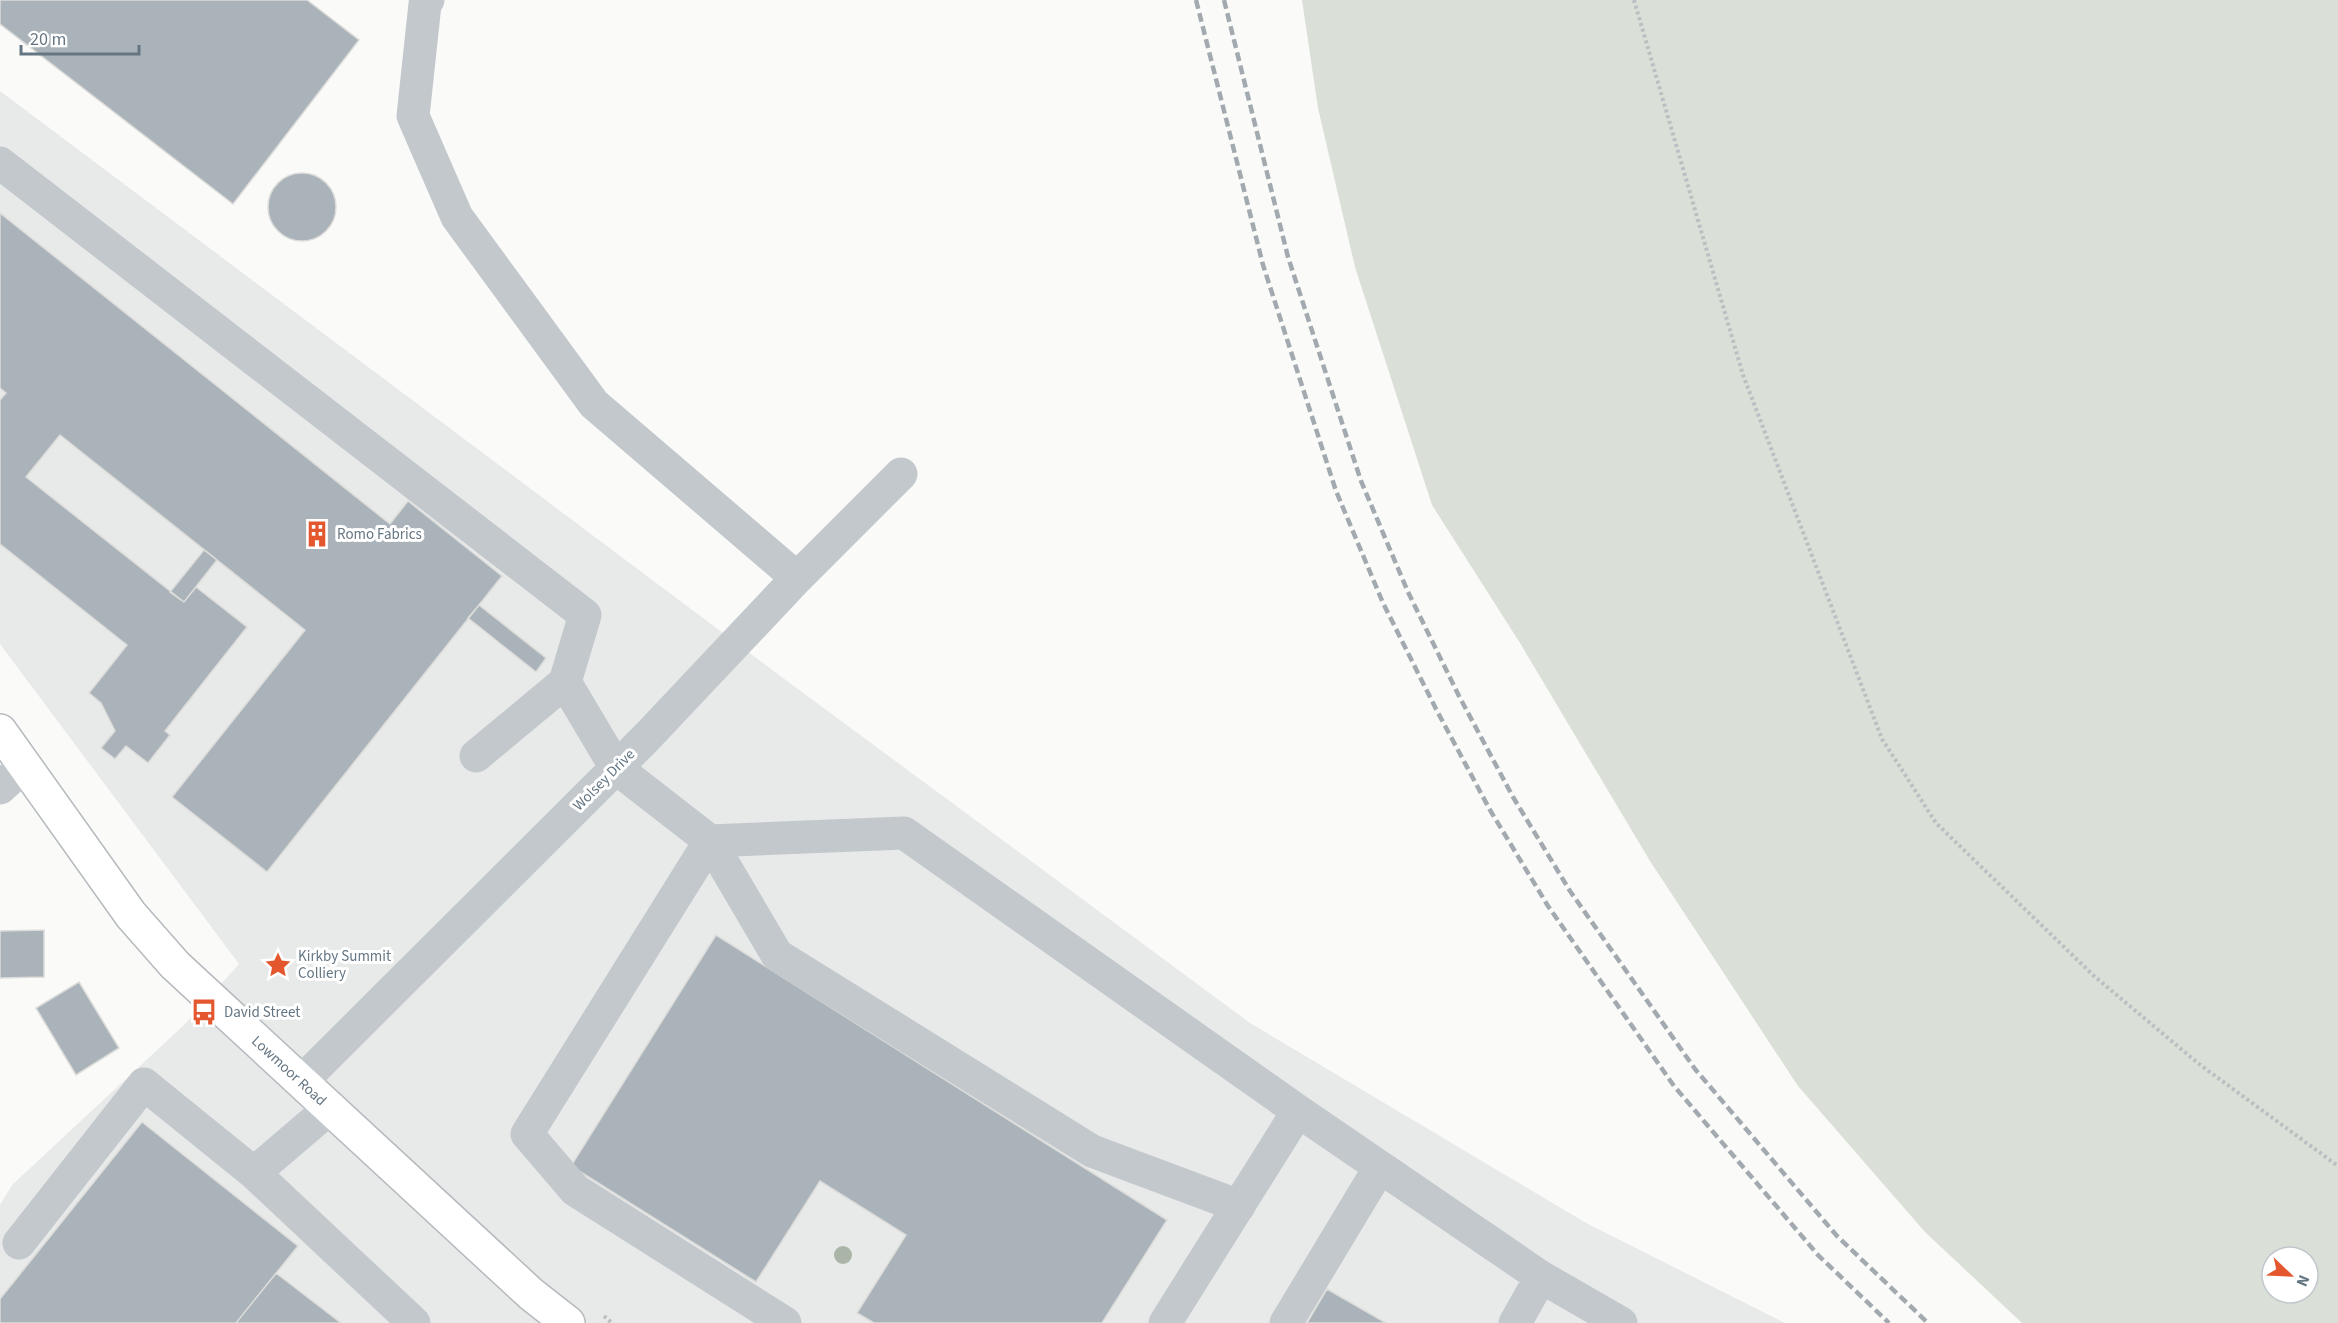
<svg xmlns="http://www.w3.org/2000/svg" width="2338" height="1323" font-family="'Source Sans 3',sans-serif">
<rect width="100%" height="100%" fill="#fafaf8"/>
<path fill="#e8e9e9" d="M0 91 779 675 1250 1023 1588 1224 1785 1323H0V1205L12 1185 184 1025 239 964 0 644Z"/>
<path fill="#dadfd7" fill-rule="evenodd" d="M1302 0H2338V1323H2022L1925 1232 1798 1086 1650 861 1520 643 1432 505 1355 267 1318 108ZM2272 1257H2308V1293H2272Z"/>
<path fill="#aab3b9" stroke="#dcdcda" stroke-width="1.5" d="M0 0H307L359 40 233 204 0 24Z
M268 207a34 34 0 1 1 68 0a34 34 0 1 1-68 0Z
M0 213 390 524 408 501 502 576 267 872 172 797 305 630 60 435 26 477 184 602 196 587 247 627 165 731 170 735 148 763 126 746 115 759 101 748 115 731 101 703 89 693 127 645 0 544V400L6 393 0 388Z
M204 550 217 560 184 602 170 592Z
M479 605 546 658 536 672 468 618Z
M44 930V977L0 978V931Z
M716 935 1167 1220 1102 1323H874L857 1313 906 1235 820 1181 756 1282 571 1166Z
M79 982 119 1048 76 1075 36 1008Z
M142 1122 298 1246 236 1323H0V1299Z
M276 1273 341 1323H236Z
M1327 1289 1386 1323H1307Z"/>
<g fill="none" stroke-linecap="round" stroke-linejoin="round">
<g stroke="#b5babe" stroke-width="36">
<g id="major">
<path id="s1" d="M0 731 131 915 175 965 531 1294 568 1323"/>
</g>
</g>
<path stroke="#bbbfc2" stroke-width="4" stroke-dasharray="3 3" stroke-linecap="butt" d="M1634 0 1743 375 1882 739 1936 823 2094 976 2199 1064 2338 1166
M604 1316 612 1323"/>
<path stroke="#c3c8cc" stroke-width="33" d="M428 0 425 4 413 116 457 217 594 404 797 578
M0 163 585 615 565 682
M476 756 565 682 616 768 710 841 527 1134 575 1190 785 1323
M0 788 24 766
M302 1081 647 737 797 578 901 474
M330 1108 254 1173 414 1323
M1239 1206 1092 1151 777 955 710 841 904 833 1298 1111 1541 1277 1621 1323
M19 1243 144 1084 254 1173
M1165 1323 1298 1111
M1286 1323 1380 1167
M1515 1323 1541 1277"/>
<use href="#major" stroke="#fff" stroke-width="33"/>
<path stroke="#a2aab0" stroke-width="4.5" stroke-dasharray="9 4.5" stroke-linecap="butt" d="M1196 0 1263 265 1336 491 1383 603 1436 709 1490 810 1548 906 1674 1086 1818 1255 1889 1323
M1224 0 1288 257 1361 481 1408 592 1459 696 1513 797 1570 891 1695 1069 1837 1236 1928 1323"/>
</g>
<circle fill="#aab4a7" cx="843" cy="1255" r="9"/>
<defs>
<g id="building-bare" transform="scale(2.07)"><path d="M-4-6H4V6H1V3H-1V6H-4ZM-2.5-4.3h1.7v1.8h-1.7ZM.8-4.3h1.7v1.8H.8ZM-2.5-1h1.7V.8h-1.7ZM.8-1h1.7V.8H.8Z" fill="#e4572e" stroke="#fff" stroke-width="2.5" paint-order="stroke"/></g>
<g id="sight-bare" transform="scale(2.07)"><path d="M0-6L1.8-2.2L6-1.7L2.9 1.2L3.7 5.4L0 3.3L-3.7 5.4L-2.9 1.2L-6-1.7L-1.8-2.2Z" fill="#e4572e" stroke="#fff" stroke-width="2.5" paint-order="stroke"/></g>
<g id="bus-bare" transform="scale(2.07)"><path d="M-5-6H5V4H4V6H2V4H-2V6H-4V4H-5ZM-3.5-4V0h7V-4ZM-3.5 1.2v1.5H-2V1.2ZM2 1.2v1.5H3.5V1.2Z" fill="#e4572e" stroke="#fff" stroke-width="2.5" paint-order="stroke"/></g>
</defs>
<g fill-rule="evenodd">
<use href="#building-bare" x="317" y="534"/>
<use href="#sight-bare" x="278" y="965"/>
<use href="#bus-bare" x="204" y="1012"/>
</g>
<g text-anchor="middle" dominant-baseline="central" stroke-width="6" stroke-linejoin="round" paint-order="stroke">
<g font-size="15" fill="#657683" stroke="#fff" text-anchor="start">
<text x="337" y="534">Romo Fabrics</text>
<text x="298" y="956">Kirkby Summit<tspan x="298" dy="17">Colliery</tspan></text>
<text x="224" y="1012">David Street</text>
</g>
<g font-size="15" fill="#657683" stroke="#fff">
<text transform="translate(604 780) rotate(-45)">Wolsey Drive</text>
<text stroke="none"><textPath href="#s1" startOffset="448">Lowmoor Road</textPath></text>
</g>
</g>
<g transform="translate(2290 1275) rotate(113)"><circle r="28" fill="#ffffff" stroke="#c1c8cd" stroke-width="1.5"/>
<path d="M0-4.5L10 22L0 15L-10 22Z" fill="#e4572e"/>
<text y="-9" font-size="16" font-weight="bold" text-anchor="middle" fill="#657683">N</text>
</g>
<path d="M21 45v9h118v-9" fill="none" stroke="#657683" stroke-width="3"/>
<text x="30" y="45" font-size="18" fill="#657683" stroke="#ffffff" stroke-width="4.5" paint-order="stroke">20 m</text>
</svg>
